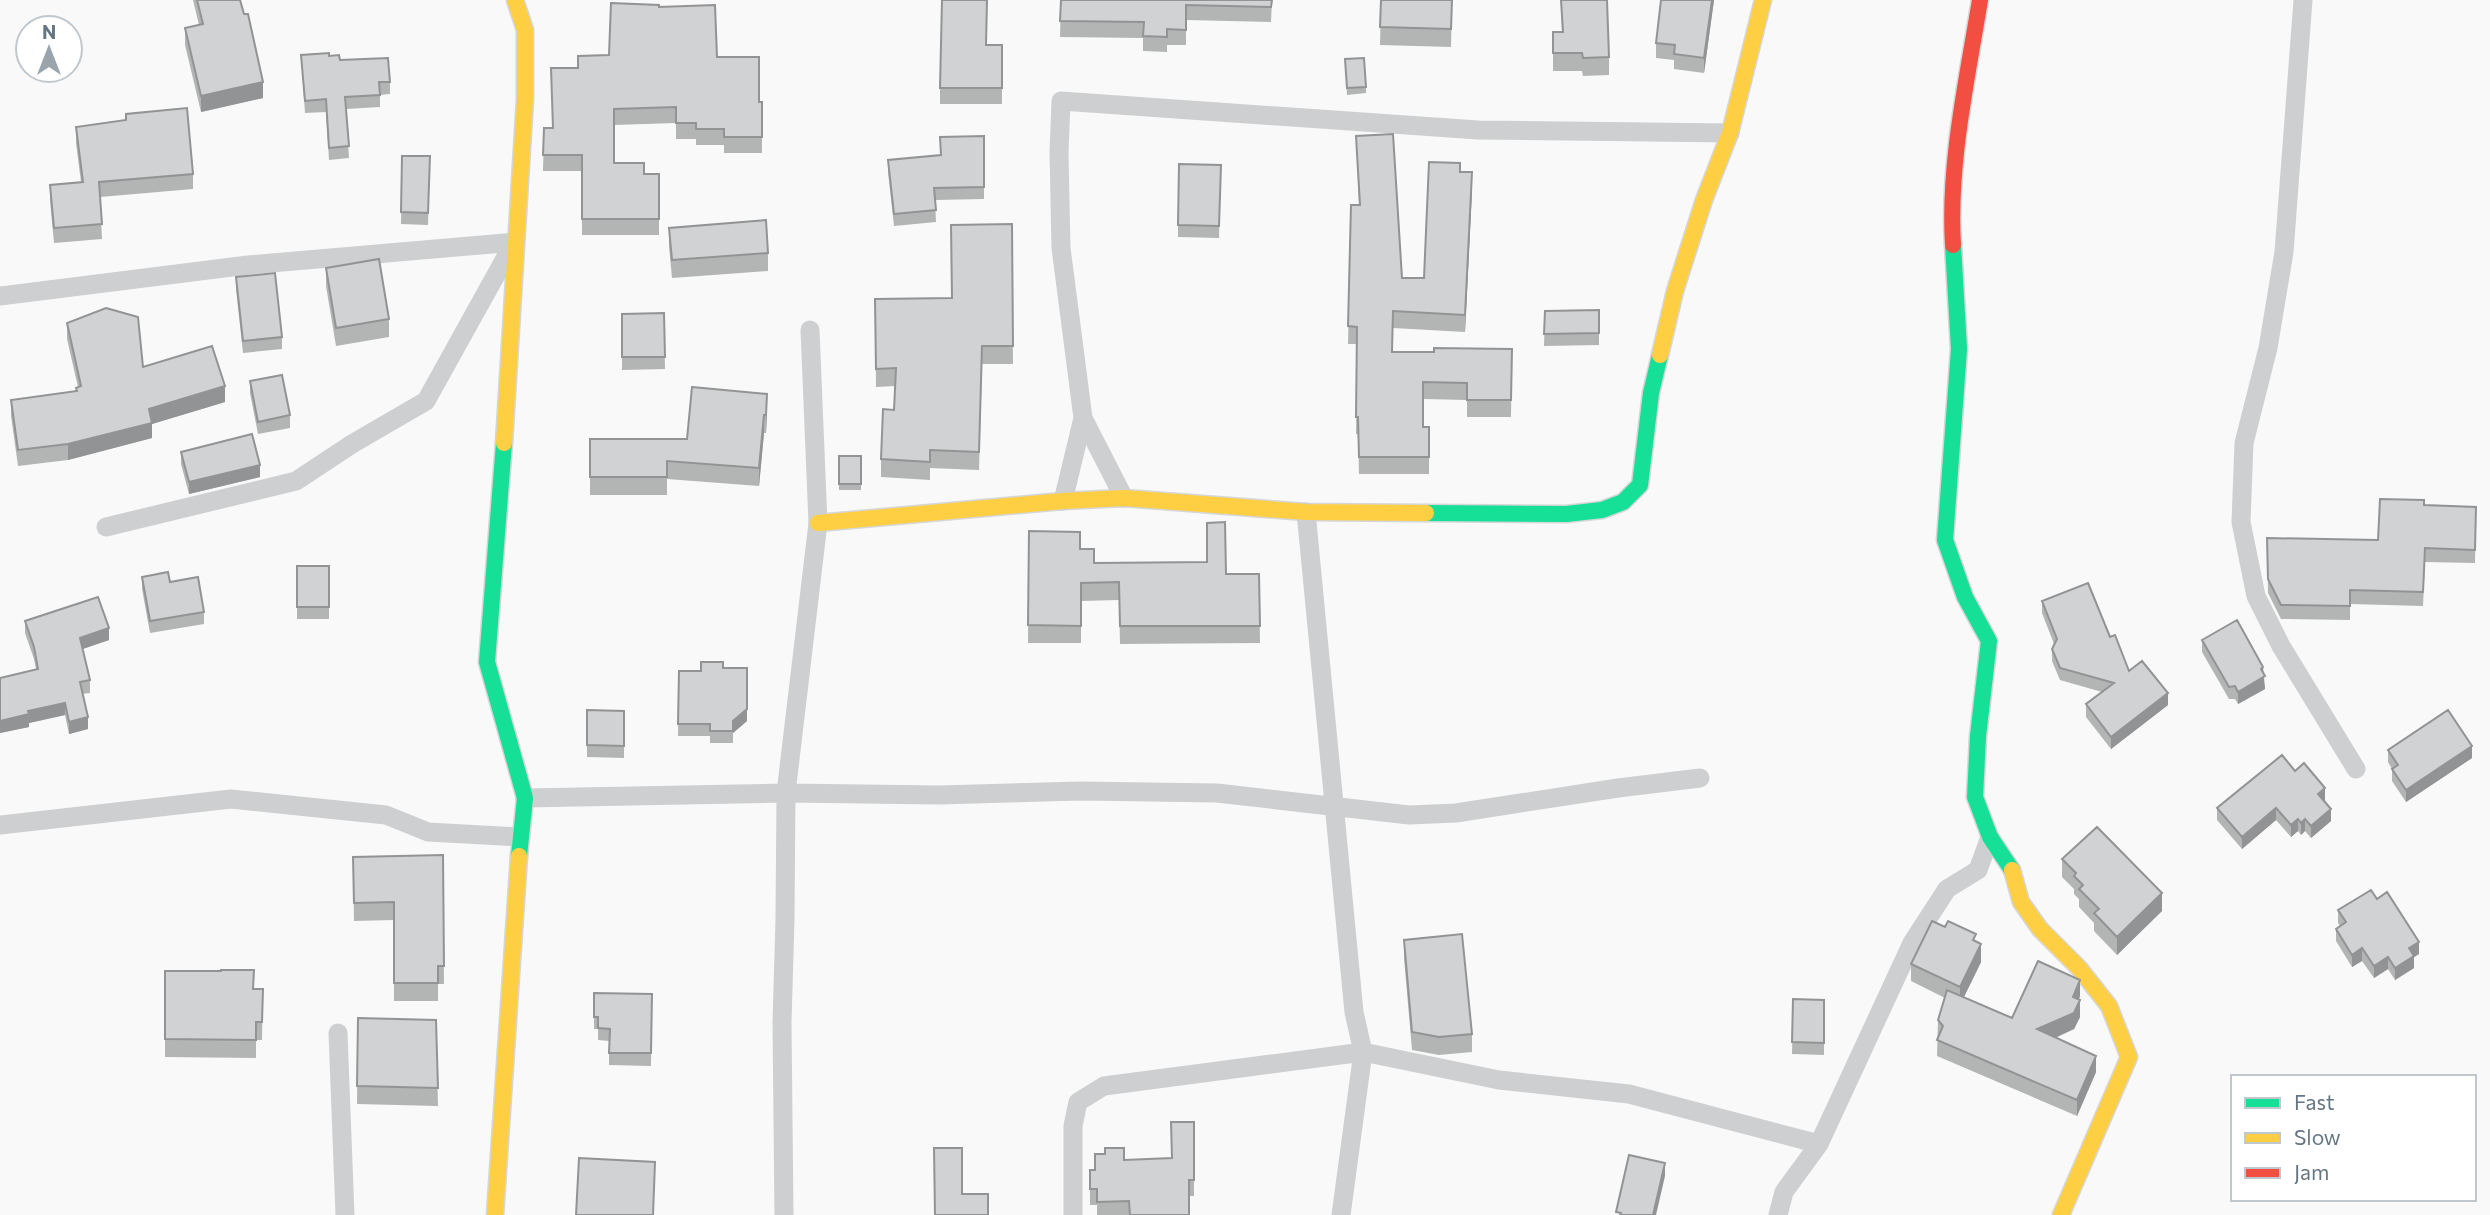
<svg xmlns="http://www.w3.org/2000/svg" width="2490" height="1215" font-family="Commissioner,sans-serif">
<rect width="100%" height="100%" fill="#f9f9f9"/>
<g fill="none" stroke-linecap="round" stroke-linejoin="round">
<g stroke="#d5d6d7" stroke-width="19">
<path id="fast" d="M1953 245 1959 349 1945 540 1965 597 1989 641 1978 736 1975 797 1990 837 2012 870
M504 443 487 662 525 798 519 856
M1426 513 1566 514 1602 510 1623 502 1640 485 1651 393 1660 355"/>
</g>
<g stroke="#d5d6d7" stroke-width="19">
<path id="slow" d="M1660 355 1675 291 1704 200 1730 133 1763 0
M504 443 525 99V30L515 0
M818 523 1063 501 1124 498 1306 512 1426 513
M2012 870 2021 902 2040 929 2079 968 2109 1006 2129 1057 2061 1215
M495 1215 519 856"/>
</g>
<g stroke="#d5d6d7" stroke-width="19">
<path id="jam" d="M1953 245C1948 164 1967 80 1980 0"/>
</g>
<path stroke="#cecfd0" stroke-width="19" d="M2303 0 2284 252 2268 348 2244 443 2241 522 2256 596 2281 646 2356 769
M0 296 248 265 515 242
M1124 498 1083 418 1061 248 1059 153 1061 101 1478 130 1730 133
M1063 501 1083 418
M1306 512 1354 1012 1363 1052 1341 1215
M106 527 296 481 352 444 426 401 512 246
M525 798 786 793 940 795 1081 791 1217 793 1409 815 1456 813 1618 788 1700 778
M0 825 231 799 386 815 428 832 520 837
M338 1033 345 1215
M784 1215 782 1023 785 919 786 793 818 523 810 330
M1073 1215V1126L1078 1102 1104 1086 1363 1052 1499 1080 1629 1094 1819 1144
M1778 1215 1784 1192 1819 1144 1912 943 1947 889 1978 870 1990 837"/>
<use href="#fast" stroke="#16e098" stroke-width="16"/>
<use href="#slow" stroke="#ffcf43" stroke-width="16"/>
<use href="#jam" stroke="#f24e42" stroke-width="16"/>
</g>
<path fill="#b3b5b5" d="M193 0H240L263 98 201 112 185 45V28L199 25Z
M1061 0H1272L1271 22 1186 20V45H1167V52L1143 51V38L1060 37Z
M1381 0H1452L1451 47 1380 45Z
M1561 0 1609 57V75L1583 76 1582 71H1553V32H1562Z
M1714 0 1704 73 1674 69V60L1656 58V43Z
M659 7 717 57 759 102H762V153H724V145H696V139H676V123L614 125V163L644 174H659V235H582V171H543L544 128H552L609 55Z
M986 45H1002V104H940V88Z
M301 55 329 56 390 82V94L380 95V107L346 109 349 158 329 160 326 112 305 113Z
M1345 59 1366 87V93L1347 95Z
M126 114 193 174V189L100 197 102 239 54 243 50 200V185L81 182 76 143V127L126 120Z
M984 136V199L935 200 936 222 894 226 888 172V160L940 155Z
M1356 136 1402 278H1424L1460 172 1472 189 1465 332 1393 328 1392 352H1434L1512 349 1511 417H1467V400L1423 399V427H1429V474H1359L1358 434H1356L1357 344H1348L1351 205H1359Z
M402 156H430L428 225 401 224Z
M1221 165 1219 238 1178 237V225Z
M1012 224 1013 364H982L979 470 930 468V480L881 477V459L894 410 895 386 876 387 875 299 952 298Z
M669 228 768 253V271L672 278 669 246Z
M326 268 389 319V337L336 346 326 286Z
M236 277 282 337V349L243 353 236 289Z
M1599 310V345L1544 346 1545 311Z
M664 313 665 369 622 370V314Z
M67 323 143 367 225 402 152 424V438L68 460 18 466 11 416V400L76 391V388L78 387 67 339Z
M250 381 290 415V428L258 434 250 393Z
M767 412 766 433H764L759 486 667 479V495H590V439H687Z
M181 452 260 477 189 494 181 464Z
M839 456H861V490H839Z
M2424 505 2476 507 2475 563 2425 562 2423 606 2350 604V620L2281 619 2268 593 2267 538 2378 540Z
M1029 531 1080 549 1094 563 1226 574H1259L1260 643 1120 644 1119 600 1081 601V643H1028Z
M297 566H329V619H297Z
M142 577 170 582 204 612V624L150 633 142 589Z
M2042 601 2110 637 2129 671 2168 705 2111 749 2086 717V704L2102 692 2060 680 2052 661V649L2054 644 2042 613Z
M25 621 109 640 82 649 90 680V693L82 694 88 729 69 734 65 715 29 723V727L0 733V678L36 669 34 659 25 633Z
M2202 640 2263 674 2265 689 2238 704 2235 699H2229L2202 652Z
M723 668 747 721 733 733V743H710V736H678L679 671H701Z
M624 711V758L587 757V745Z
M2388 750 2472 758 2406 802 2392 781V769L2388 762Z
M2295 771 2325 800 2324 801 2331 821 2311 838 2305 831 2301 835 2298 831 2291 837 2276 820 2242 849 2217 820V808Z
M443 855 444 984H438V1001H394V920L354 921 353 857Z
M2062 859 2162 911 2117 955 2094 931V923L2079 907V899L2074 894V889L2062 877Z
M2338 910 2419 954 2414 957V968L2395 980 2388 969 2374 978 2362 961 2352 967 2336 941V929L2340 926 2338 923Z
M1404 940 1472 1034V1052L1439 1055 1412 1050 1404 958Z
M1976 942 1981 962 1964 997 2012 1018 2080 996 2079 1000 2080 1017 2074 1029 2055 1038 2096 1072 2077 1116 1937 1056 1938 1020 1945 998 1911 981V964Z
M165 971 254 989H263L262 1040H256V1058L165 1057Z
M594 993 652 994 651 1066 609 1065V1041L598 1040V1029H594Z
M1793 999 1824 1000V1055L1792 1054Z
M358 1018 436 1020 438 1106 357 1104Z
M1194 1122V1196H1189V1215H1097V1205H1090V1170H1095L1124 1160 1172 1158Z"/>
<path fill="#929394" d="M1712 0H1714L1704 73V58Z
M263 82V98L201 112V96Z
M1472 172V189L1465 332V315Z
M225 386V402L152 424V438L68 460V444L149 409Z
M767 394V412L766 433V415Z
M764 415V433L759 486V468Z
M260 465V477L189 494V482Z
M109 628V640L80 650V638Z
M2263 667 2265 689 2238 704V692Z
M2168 693V705L2111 749V737Z
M65 703V715L29 723V727L0 733V721L28 711Z
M747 709V721L733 733V721Z
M88 717V729L69 734V722Z
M2472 746V758L2406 802V790Z
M2325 788V800L2318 807V794Z
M2276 808V820L2242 849V837Z
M2331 809V821L2311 838V826Z
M2298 819V831L2291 837V825Z
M2305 819V831L2301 835V823Z
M2162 893V911L2117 955V937Z
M2419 942V954L2414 957V968L2395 980V968L2409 948Z
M1981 944V962L1960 1005V987Z
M2362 948V961L2352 967V955Z
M2388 957V969L2374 978V966Z
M2080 980V996L2073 1013 2080 1000V1017L2074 1029 2037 1046V1029L2073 997Z
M2096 1056V1072L2077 1116V1100Z
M1665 1163V1176L1656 1215H1653Z"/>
<path fill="#d0d2d3" stroke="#929394" stroke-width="2" d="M197 0H240L244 14H248L263 82 201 96 185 28 203 24Z
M942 0H987L986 45H1002V88H940Z
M1061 0H1272L1271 7 1186 5V30L1167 29V37L1143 36 1144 22 1060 21Z
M1381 0H1452L1451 29 1380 27Z
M1561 0H1607L1609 57 1583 58 1582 53H1553V32H1563Z
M1661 0H1712L1704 58 1674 54 1675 45 1656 43Z
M611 3 659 5V7L715 5 717 57H759V102H762V137H724V129H696V123H676V107L614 109V163H644V174H659V219H582V155H543L544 128H553L551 68H578V56L609 55Z
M329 53V56L339 55 340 60 388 58 390 82H379L380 95 345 97 349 146 329 148 326 99 305 101 301 55Z
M1364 58 1366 87 1347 88 1345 59Z
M187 108 193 174 99 182 102 224 54 228 50 185 83 182 76 127 126 120V114Z
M1393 134 1402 278H1424L1429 162 1460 163V172H1472L1465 315 1393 311 1392 352H1434V348L1512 349 1511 400H1467V383L1423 382V427H1429V457H1359L1358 417H1356L1357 327 1348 326 1351 205H1360L1356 136Z
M984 136V187L934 188 936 210 894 214 888 160 941 155 940 137Z
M402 156H430L428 213 401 212Z
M1179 164 1221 165 1219 226 1178 225Z
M766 220 768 253 672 260 669 228Z
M1012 224 1013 346H982L979 452 930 450V462L881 459 883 409 894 410 896 368 876 369 875 299 952 298 951 225Z
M379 259 389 319 336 328 326 268Z
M275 273 282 337 243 341 236 277Z
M106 308 138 317 143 367 212 346 225 386 149 409 152 423 68 444 18 450 11 400 77 391 76 388 81 386 67 323Z
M1599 310V333L1544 334 1545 311Z
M664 313 665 357H622V314Z
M282 375 290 415 258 422 250 381Z
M692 387 767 394 766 415H764L759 468 667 461V477H590V439H687Z
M252 434 260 465 189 482 181 452Z
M839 456H861V484H839Z
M2380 499 2424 500V505L2476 507 2475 550 2425 548 2423 592 2350 590V606L2281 605 2268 579 2267 538 2378 540Z
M1225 522 1226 574H1259L1260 626H1120L1119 582 1081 583V626L1028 625 1029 531 1080 532V549H1094V563L1207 562V523Z
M297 566H329V607H297Z
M168 572 170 582 198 577 204 612 150 621 142 577Z
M2088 583 2110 637 2115 635 2129 671 2142 661 2168 693 2111 737 2086 704 2114 683 2060 668 2052 649 2057 639 2042 601Z
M98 597 109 628 80 638 90 680 80 682 88 717 69 722 65 703 28 711 29 714 0 721V678L38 669 34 647 25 621Z
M2237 620 2263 667 2261 669 2265 676 2238 692 2235 686 2229 687 2202 640Z
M701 662H723V668H747V709L733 721V731H710V724H678L679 671H701Z
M587 710 624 711V746L587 745Z
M2448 710 2472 746 2406 790 2392 769 2398 765 2388 750Z
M2282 755 2295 771 2304 763 2325 788 2318 794 2331 809 2311 826 2305 819 2301 823 2298 819 2291 825 2276 808 2242 837 2217 808Z
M2097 827 2162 893 2117 937 2094 913 2099 909 2079 889 2083 885 2074 876 2076 873 2062 859Z
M443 855 444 966H438V983H394V902L354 903 353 857Z
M2371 890 2377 899 2387 892 2419 942 2409 948 2414 956 2395 968 2388 957 2374 966 2362 948 2352 955 2336 929 2346 922 2338 910Z
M1932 921 1945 927 1948 921 1976 934 1973 940 1981 944 1960 987 1911 964Z
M1462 934 1472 1034 1439 1037 1412 1032 1404 940Z
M2038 961 2080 980 2073 997 2080 1000 2074 1013 2037 1029 2096 1056 2077 1100 1937 1040 1943 1026 1938 1020 1947 990 2012 1018Z
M221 970H254L253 989H263L262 1022H256V1040L165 1039V971H221Z
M594 993 652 994 651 1053H609L610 1029 598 1028V1017H594Z
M1793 999 1824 1000V1043L1792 1042Z
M358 1018 436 1020 438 1088 357 1086Z
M1171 1122H1194V1180H1189V1215H1130L1129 1201 1097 1202V1189H1090V1170H1095V1154H1105V1148H1124V1160L1172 1158Z
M934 1148H962V1194H988V1215H935Z
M1629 1155 1665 1163 1653 1215H1620L1621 1213 1616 1212Z
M579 1158 655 1162 653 1215H576Z"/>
<rect x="2231" y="1075" width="245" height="126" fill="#ffffff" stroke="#c1c8cd" stroke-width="2"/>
<rect x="2245" y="1098" width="35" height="10" fill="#16e098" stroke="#c1c8cd" stroke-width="2"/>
<text x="2294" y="1110" font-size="21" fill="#657683">Fast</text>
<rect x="2245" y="1133" width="35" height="10" fill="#ffcf43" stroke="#c1c8cd" stroke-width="2"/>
<text x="2294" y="1145" font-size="21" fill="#657683">Slow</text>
<rect x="2245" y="1168" width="35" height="10" fill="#f24e42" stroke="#c1c8cd" stroke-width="2"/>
<text x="2294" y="1180" font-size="21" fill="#657683">Jam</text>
<g transform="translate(49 49)"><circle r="33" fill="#ffffff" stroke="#c1c8cd" stroke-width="2"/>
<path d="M0-5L12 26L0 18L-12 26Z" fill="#99a4ac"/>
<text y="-10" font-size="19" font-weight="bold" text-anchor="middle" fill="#657683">N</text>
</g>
</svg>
